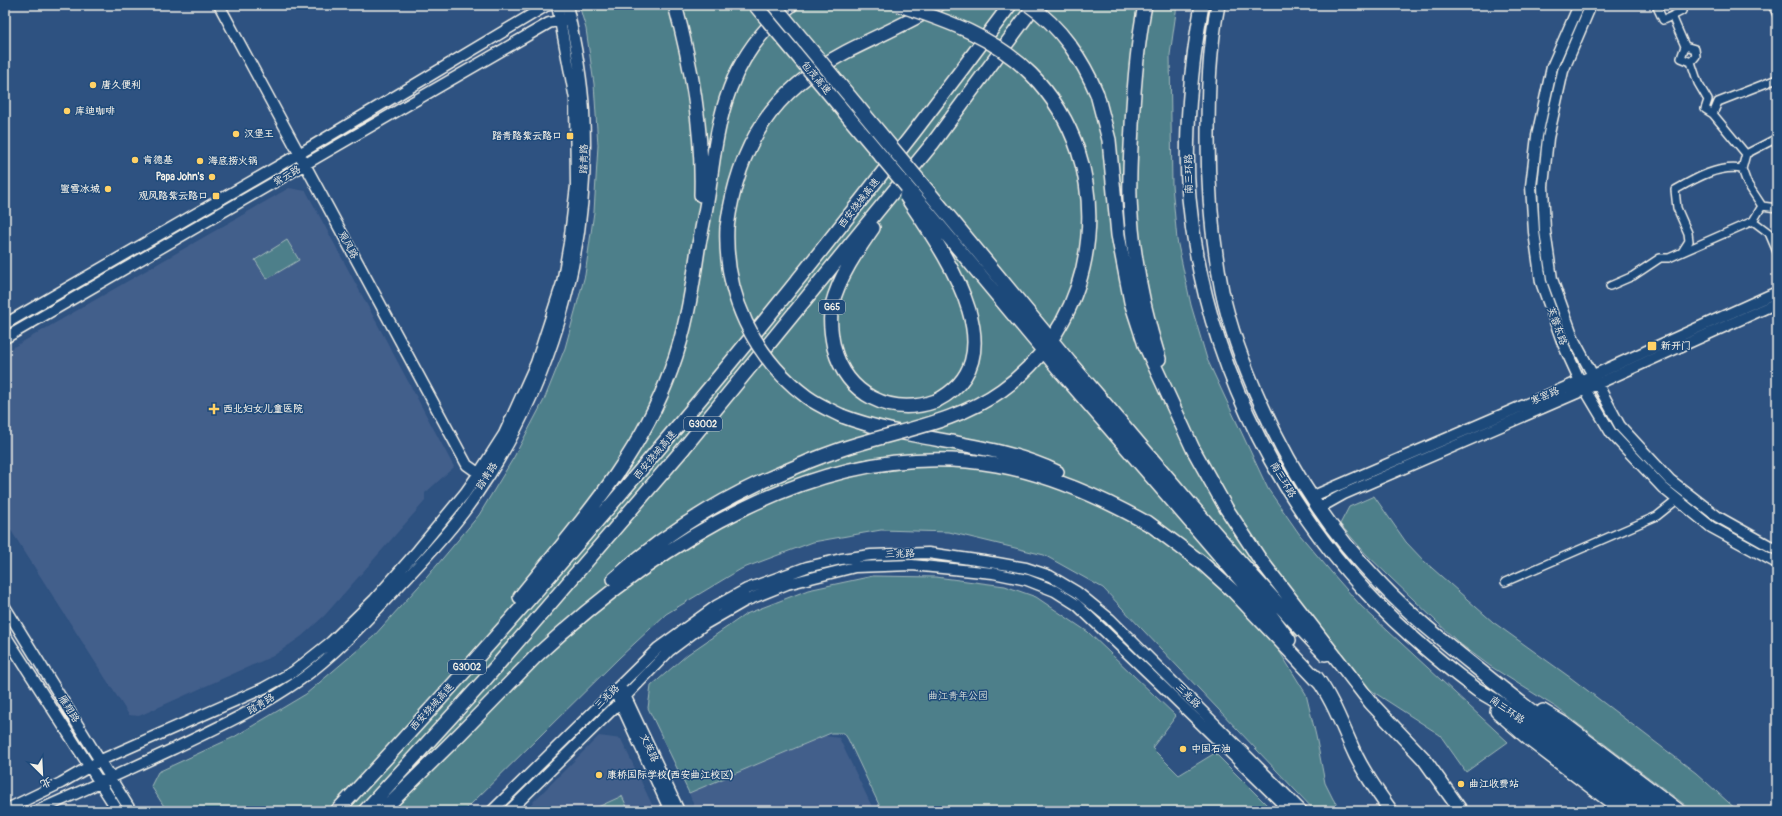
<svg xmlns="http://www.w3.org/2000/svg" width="1782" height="816" font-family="Pangolin,'LXGW WenKai TC',sans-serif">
<rect width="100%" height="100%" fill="#2e5281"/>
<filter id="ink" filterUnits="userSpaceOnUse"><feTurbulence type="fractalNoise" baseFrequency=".025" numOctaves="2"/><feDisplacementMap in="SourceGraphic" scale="8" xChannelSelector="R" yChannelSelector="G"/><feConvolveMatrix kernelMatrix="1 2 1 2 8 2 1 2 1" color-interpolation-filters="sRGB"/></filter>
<g filter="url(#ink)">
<path fill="#435f8b" d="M289 188 306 191 454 467 425 493V501L325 615 302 636 273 656 139 716 129 715 5 521V352Z
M599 736 621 739 655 811H524Z
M825 736 839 738 874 811H696L689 793Z"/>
<path fill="#4e7f8a" stroke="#a1b8b9" d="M579 5H1177L1170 55 1172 185 1177 240 1191 305 1207 359 1268 489 1300 535 1332 573 1361 606 1508 742 1466 772 1440 735 1375 693 1356 678 1316 623 1278 649 1306 694 1316 736 1325 783 1333 799 1341 811H1315L1103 588 1044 555 949 532 881 530 813 542 741 569 666 614 619 658 464 811H167L151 786 158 772 234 737 306 694 373 637 427 577 479 515 514 457 544 400 565 348 585 275 594 212 598 145 594 84 586 29Z
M287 240 299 260 267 279 255 260Z
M1374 496 1406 542 1424 561 1493 622 1571 678 1696 773 1738 811H1693L1557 708 1490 666 1459 643 1366 554 1340 524 1349 507Z
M873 576 936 577 1005 586 1036 597 1088 632 1176 716 1152 748 1179 775 1215 753 1273 811H882L848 739 844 733H831L689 793 648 708 651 686 688 654 746 614 808 590Z
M622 796 629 811H589Z"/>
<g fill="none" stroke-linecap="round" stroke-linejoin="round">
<g stroke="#f4f1e8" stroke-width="10">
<path id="street" d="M1656 5 1663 20 1672 16 1685 46 1681 58 1691 62 1698 83 1708 100 1705 109 1713 114 1746 154 1742 169 1747 183 1762 206 1753 221 1769 233 1777 252
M1772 5 1777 15
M1672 16 1682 11 1679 5
M1685 46 1695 49 1696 56 1691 62
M1713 114 1718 102 1777 79
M1746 154 1777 138
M1762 206 1777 208
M1682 252 1689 241 1688 233 1677 208 1675 190C1696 178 1718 165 1742 169
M1610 286 1633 276 1660 258H1669L1753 221
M1505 582 1657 516 1677 500"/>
</g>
<g stroke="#f4f1e8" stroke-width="13">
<path id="secondary" d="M219 5 467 465 484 477
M1579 5 1552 67 1537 136 1531 186 1534 232 1541 282 1563 344 1580 381 1611 433 1663 488 1711 527 1777 563
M1591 5 1563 71 1548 138 1543 186 1545 231 1552 279 1574 340 1620 426 1670 480 1718 517 1777 550
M5 324 299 154 546 6 551 5
M5 338 549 23 566 19
M1311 497 1580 381 1777 292
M1319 508 1344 494 1584 390 1777 303
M5 607 131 811
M5 635 118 811
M623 691 679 811
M618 698 670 811
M5 810 61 783 101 760 264 688 293 672 331 642 374 600 418 550 465 493 479 473 504 434 536 363 562 283 569 243 576 186 575 99 557 5
M37 811C82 791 128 770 173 749 217 728 260 708 300 680 336 654 366 621 397 588 420 564 444 539 464 512 550 397 592 254 584 111 582 75 575 40 567 5
M492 811 658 648 716 606 747 589 807 567 841 559 871 555 928 553 997 563 1026 568 1050 576 1077 592 1110 619 1302 811
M509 811 620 702 669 651 705 624 745 601 787 584 855 567 912 565 993 573 1027 580 1055 591 1077 605 1164 688 1290 811"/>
</g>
<g stroke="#f4f1e8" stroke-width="16">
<path id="highway" d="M675 5C692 67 703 130 701 195
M1145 5C1137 45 1134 85 1132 125 1131 150 1129 174 1130 198 1132 252 1143 308 1159 359
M1202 5C1191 63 1184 139 1189 198 1204 363 1286 525 1410 635 1431 654 1453 672 1476 689 1485 695 1496 700 1505 707 1553 740 1598 776 1644 811
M1218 5C1209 49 1208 93 1208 138 1208 189 1212 240 1222 291 1237 361 1278 448 1318 507 1336 534 1358 560 1381 584 1415 620 1455 650 1493 681 1549 725 1605 768 1662 811
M1097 94 1109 140 1118 235 1131 302 1145 345 1193 449 1226 508 1259 558 1371 703 1424 759 1461 811
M727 227C738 145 772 91 846 52 877 36 909 23 938 5
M873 228C857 251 839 277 832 305 829 319 831 334 834 348 847 395 890 417 936 401
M1071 364C1155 461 1236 562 1325 654
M1062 373 1270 614 1289 640
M842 416C911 442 990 440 1057 472
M1147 522 1202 563 1233 591 1321 684
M614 579C657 540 708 507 761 482
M520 597C578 525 639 459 671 370 686 330 692 290 698 249 702 229 706 209 709 189 719 112 728 58 791 5
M534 658C655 545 823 434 997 465 1052 475 1105 499 1154 527
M1316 677C1334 701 1343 729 1356 756 1366 776 1378 793 1391 811
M1497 711 1530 740 1623 811
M1543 711 1563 723 1679 811
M337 811C576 555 801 287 1010 5
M365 811 482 683 684 448 933 143 1035 5
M382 811 460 734 540 652"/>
</g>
<use href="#street" stroke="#1f4a7a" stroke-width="7"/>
<use href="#secondary" stroke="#1f4a7a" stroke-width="10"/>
<use href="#highway" stroke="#1f4a7a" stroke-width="13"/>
<g stroke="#f4f1e8" stroke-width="16" stroke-linecap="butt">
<path id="highway-bridge" d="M755 5 1062 373
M774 5 1071 364
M1029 5C1060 26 1083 60 1097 94
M906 196C940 248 1022 357 936 401
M727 227C724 294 753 357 807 397 818 405 830 410 842 416
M761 482C793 468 824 454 858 444 907 429 959 421 1002 390 1103 318 1120 164 1031 74 994 37 948 21 899 5"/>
</g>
<use href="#highway-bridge" stroke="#1f4a7a" stroke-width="13"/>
</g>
</g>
<g fill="#ffd166" stroke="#1f4a7a" stroke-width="1.5">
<circle cx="93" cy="85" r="4"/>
<circle cx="67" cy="111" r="4"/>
<circle cx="236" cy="134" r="4"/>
<rect x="566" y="132" width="8" height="8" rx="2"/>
<circle cx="135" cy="160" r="4"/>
<circle cx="200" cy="161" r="4"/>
<circle cx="212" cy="177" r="4"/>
<circle cx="108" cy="189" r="4"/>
<rect x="212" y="192" width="8" height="8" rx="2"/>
<rect x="1647" y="341" width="10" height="10" rx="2"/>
<path d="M212 403h4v4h4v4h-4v4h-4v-4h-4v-4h4z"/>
<circle cx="1183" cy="749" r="4"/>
<circle cx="599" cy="775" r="4"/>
<circle cx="1461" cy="784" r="4"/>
</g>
<g text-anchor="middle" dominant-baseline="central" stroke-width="3" stroke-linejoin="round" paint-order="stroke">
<g fill="#1f4a7a" stroke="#b4bfc7" stroke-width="1">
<rect x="819" y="300" width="26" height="14" rx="3"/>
<rect x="684" y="417" width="38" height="14" rx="3"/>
<rect x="448" y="660" width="38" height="14" rx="3"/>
</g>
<g font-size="9" font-weight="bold" fill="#f4f1e8">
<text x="832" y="307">G65</text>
<text x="703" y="424">G3002</text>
<text x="467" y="667">G3002</text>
</g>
<g font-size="10" fill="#f4f1e8" stroke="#1f4a7a">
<text transform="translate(816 78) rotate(50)">包茂高速</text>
<text transform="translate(584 159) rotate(-89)">踏青路</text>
<text transform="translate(1189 174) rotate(-91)">南三环路</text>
<text transform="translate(287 176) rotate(-30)">紫云路</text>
<text transform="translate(859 203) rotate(-52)">西安绕城高速</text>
<text transform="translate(348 245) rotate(62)">观风路</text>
<text transform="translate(1557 326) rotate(70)">芙蓉东路</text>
<text transform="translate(1545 396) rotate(-23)">寒窑路</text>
<text transform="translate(655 455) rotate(-50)">西安绕城高速</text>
<text transform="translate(487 476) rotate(-57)">踏青路</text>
<text transform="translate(1283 480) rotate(59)">南三环路</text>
<text transform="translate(900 554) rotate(-2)">三兆路</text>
<text transform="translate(1188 696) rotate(45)">三兆路</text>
<text transform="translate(607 697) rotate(-45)">三兆路</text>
<text transform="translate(261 704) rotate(-31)">踏青路</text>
<text transform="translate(432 707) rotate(-48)">西安绕城高速</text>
<text transform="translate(69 709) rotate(58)">雁翔路</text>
<text transform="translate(1507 710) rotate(35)">南三环路</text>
<text transform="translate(649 748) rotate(65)">文英路</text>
</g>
<g font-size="10" font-weight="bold" fill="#f4f1e8" stroke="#1f4a7a" text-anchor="start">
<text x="101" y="85">唐久便利</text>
<text x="75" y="111">库迪咖啡</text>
<text x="244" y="134">汉堡王</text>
<text x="562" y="136" text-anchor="end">踏青路紫云路口</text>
<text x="143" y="160">肯德基</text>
<text x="208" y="161">海底捞火锅</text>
<text x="204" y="177" text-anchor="end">Papa John's</text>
<text x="100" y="189" text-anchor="end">蜜雪冰城</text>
<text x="208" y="196" text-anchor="end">观风路紫云路口</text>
<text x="1661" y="346">新开门</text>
<text x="223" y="409">西北妇女儿童医院</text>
<text x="1191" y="749">中国石油</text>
<text x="607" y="775">康桥国际学校(西安曲江校区)</text>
<text x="1469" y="784">曲江收费站</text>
</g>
<g font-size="10" fill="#dbe0da" stroke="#1f4a7a">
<text x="958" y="696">曲江青年公园</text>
</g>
</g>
<rect width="1782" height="816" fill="none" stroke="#1f4a7a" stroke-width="20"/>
<rect x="10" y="10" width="1762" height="796" fill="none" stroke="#f4f1e8" stroke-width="1.5" filter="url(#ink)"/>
<g transform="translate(42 774) rotate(156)" stroke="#1f4a7a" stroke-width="3" paint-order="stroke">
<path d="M0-3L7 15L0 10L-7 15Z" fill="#f4f1e8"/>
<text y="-6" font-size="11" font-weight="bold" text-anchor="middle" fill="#f4f1e8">北</text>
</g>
</svg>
